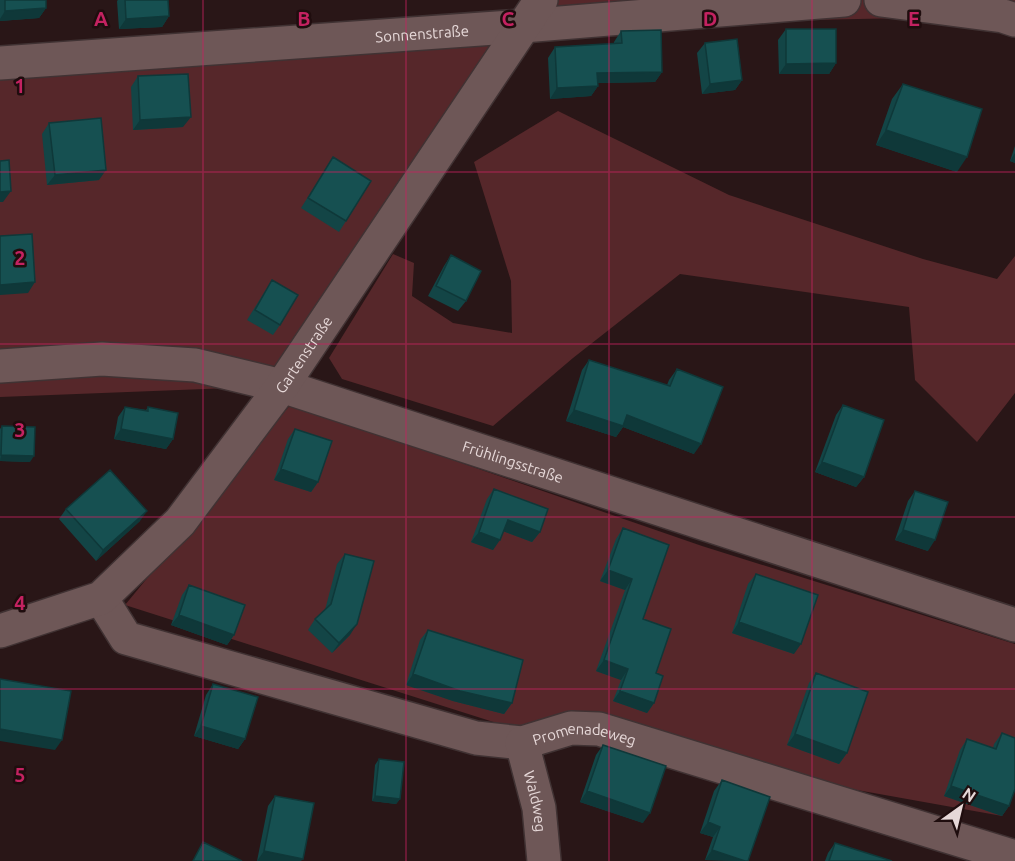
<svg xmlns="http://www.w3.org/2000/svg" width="1015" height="861" font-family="Ubuntu,sans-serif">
<rect width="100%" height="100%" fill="#291617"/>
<path fill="#56272a" d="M540 0H1015V20L1003 16 523 26 282 386 0 397V63L523 26Z
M558 111 729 195 923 259 997 279 1015 256V393L977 442 915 380 909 307 680 274 573 358 493 426 342 379 329 358 393 254 414 263 412 296 453 323 512 333 511 281 474 162Z
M291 404 702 546 1015 644V781L1002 816 512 728 125 605Z"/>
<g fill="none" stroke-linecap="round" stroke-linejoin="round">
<g stroke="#403233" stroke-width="36">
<g id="minor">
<path d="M881 0 1003 16 1015 20"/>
<path id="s1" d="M0 63 523 26 844 0"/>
<path id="s2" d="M0 366 102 359 195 365 282 386 1015 625"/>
<path id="s3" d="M101 598 126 638 476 738 522 743 571 728 599 729 1015 857"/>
<path id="s4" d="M0 631 101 598 180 522 282 386 541 0"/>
<path id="s5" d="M522 743 539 808 544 861"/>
</g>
</g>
<use href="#minor" stroke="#6e5757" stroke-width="33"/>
</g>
<path fill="#134546" d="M0 0H46V8L39 18 0 21Z
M118 0H125L169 16 162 27 119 29 117 1Z
M786 29 836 63 829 74H779L778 40Z
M621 31 662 72 655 82 598 83V86L591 96 550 99 548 58 555 47 614 44V42Z
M705 43 742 80 735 90 702 94 697 53Z
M138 76 183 127 133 130 131 87Z
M903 84 957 172 876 145 892 99Z
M49 123 99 180 47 185 42 134Z
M1015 146V163L1010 161Z
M333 157 346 221 339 232 301 208Z
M451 255 466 301 458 311 428 296 444 266Z
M272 280 280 325 273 335 247 320Z
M589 360 667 385 669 380 677 369 694 454 623 427 616 437 566 421 582 370Z
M843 405 864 477 856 487 815 472 836 415Z
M125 407 146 410 148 407 173 439 166 449 114 439 118 417Z
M2 426 30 462 0 461V429Z
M295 429 318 482 311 492 274 480 288 439Z
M494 489 540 532 532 542 503 531 493 550 471 542 487 499Z
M915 491 928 551 895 540 908 501Z
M66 509 140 521 96 561 59 519Z
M623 528 643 619 656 673 654 703 647 713 613 701 621 680 596 671 625 590 600 581 616 539Z
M345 554 350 635 332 653 308 630 315 619 325 610 337 564Z
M756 574 794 654 732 633 748 584Z
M189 585 234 635 227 645 171 625 182 595Z
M428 630 512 703 504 714 453 701 406 685 420 640Z
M816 673 847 753 839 764 787 745 809 683Z
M213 684 245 739 238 749 194 736 206 695Z
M1002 733 1009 806 1002 816 944 796 960 750 967 739 993 748 994 744Z
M603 745 643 823 580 802 596 755Z
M379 759 400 799 396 804 372 801 375 765Z
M722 780 748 861 705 860 713 837 700 833 714 791Z
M275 796 301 861H257L268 806Z
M835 843 892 861H825L828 853Z"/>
<path fill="#0f3839" d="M46 8 39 18 0 21V19L5 11Z
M169 16 162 27 119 29 126 19Z
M836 63 829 74H779L786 64Z
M662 72 655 82 590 83 597 73Z
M742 80 735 90 702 94 710 84Z
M598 86 591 96 550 99 557 88Z
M191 117 183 127 133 130 140 120Z
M886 130 967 157 957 172 876 145Z
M1015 153V163L1010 161Z
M106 170 99 180 47 185 55 175Z
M11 191 3 202H0V192Z
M35 282 28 293 0 295V285Z
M574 410 627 415 701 444 694 454 623 427 616 437 566 421Z
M121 429 173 439 166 449 114 439Z
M1 455 34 456 30 462 0 461Z
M822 462 864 477 856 487 815 472Z
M281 469 318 482 311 492 274 480Z
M147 511 140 521 96 561 103 550Z
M508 520 540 532 532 542 500 530Z
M903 530 935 540 928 551 895 540Z
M479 532 500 540 493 550 471 542Z
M608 570 632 579 625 590 600 581Z
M179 615 234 635 227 645 171 625Z
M739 622 801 644 794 654 732 633Z
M357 624 350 635 332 653 339 643Z
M604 660 628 669 621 680 596 671Z
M413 674 512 703 504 714 453 701 406 685Z
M620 691 654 703 647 713 613 701Z
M201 726 245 739 238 749 194 736Z
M0 729 62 740 55 750 0 741Z
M795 734 847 753 839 764 787 745Z
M951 786 1009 806 1002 816 944 796Z
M587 791 650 813 643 823 580 802Z
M375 796 400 799 396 804 372 801Z
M708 822 720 827 713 837 700 833Z
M712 850 745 861 705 860Z
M264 851 303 859 301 861H257Z"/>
<path fill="#165051" stroke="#0f3839" stroke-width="1.5" d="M5 0H46V8L5 11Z
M125 0H168L169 16 126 19Z
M786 29H836V63L786 64Z
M661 30 662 72 597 73 598 86 557 88 555 47 622 43 621 31Z
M737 39 742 80 710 84 705 43Z
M188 74 191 117 140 120 138 76Z
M903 84 982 109 967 157 886 130Z
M101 118 106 170 55 175 49 123Z
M333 157 371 181 346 221 308 198Z
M9 160 11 191 0 192V161Z
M32 234 35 282 0 285V236Z
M451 255 481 271 466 301 436 286Z
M272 280 298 295 280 325 255 310Z
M589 360 670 386 677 369 723 387 701 444 627 415 623 426 574 410Z
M843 405 884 420 864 477 822 462Z
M125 407 148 411V407L178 413 173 439 121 429Z
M2 426 35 427 34 456 1 455Z
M295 429 332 441 318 482 281 469Z
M110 470 147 511 103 550 66 509Z
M494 489 548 509 540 532 508 520 500 540 479 532Z
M915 491 948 502 935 540 903 530Z
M623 528 669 545 643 619 671 629 656 673 663 676 654 703 620 691 628 669 604 660 632 579 608 570Z
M345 554 374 561 357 624 339 643 315 619 331 604Z
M756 574 818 595 801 644 739 622Z
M189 585 245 605 234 635 179 615Z
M428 630 523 660 512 703 460 691 413 674Z
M816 673 868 692 847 753 795 734Z
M0 679 71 691 62 740 0 729Z
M213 684 258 697 245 739 201 726Z
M1002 733 1015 738V789L1009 806 951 786 967 739 996 749Z
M603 745 666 766 650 813 587 791Z
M379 759 404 762 400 799 375 796Z
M722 780 770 797 748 861H745L712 850 720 827 708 822Z
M275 796 314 803 303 859 264 851Z
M203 842 242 861H193Z
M835 843 892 861H829Z"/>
<path fill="none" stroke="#c42261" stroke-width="1.5" stroke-opacity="0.55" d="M203 0V861M406 0V861M609 0V861M812 0V861M0 172H1015M0 344H1015M0 517H1015M0 689H1015"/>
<g text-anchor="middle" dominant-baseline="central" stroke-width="5" stroke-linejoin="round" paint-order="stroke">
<g font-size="15" fill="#e6d8d8" stroke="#1f0d0e">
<text stroke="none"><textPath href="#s1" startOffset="423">Sonnenstraße</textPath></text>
<text stroke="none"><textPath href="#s4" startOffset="424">Gartenstraße</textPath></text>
<text stroke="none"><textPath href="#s2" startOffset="528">Frühlingsstraße</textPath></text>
<text stroke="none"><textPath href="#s3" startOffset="522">Promenadeweg</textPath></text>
<text stroke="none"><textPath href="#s5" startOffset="60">Waldweg</textPath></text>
</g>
</g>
<g font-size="20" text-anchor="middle" font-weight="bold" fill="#c42261" stroke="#1f0d0e" stroke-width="5" stroke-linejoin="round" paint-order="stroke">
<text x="101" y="26">A</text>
<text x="304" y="26">B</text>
<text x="508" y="26">C</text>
<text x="710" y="26">D</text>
<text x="914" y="26">E</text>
<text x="20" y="93">1</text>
<text x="20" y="265">2</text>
<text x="20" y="437">3</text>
<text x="20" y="610">4</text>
<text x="20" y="782">5</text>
</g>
<g transform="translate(961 807) rotate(34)" stroke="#1f0d0e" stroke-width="4.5" paint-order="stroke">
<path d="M0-4.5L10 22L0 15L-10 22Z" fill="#e6d8d8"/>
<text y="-9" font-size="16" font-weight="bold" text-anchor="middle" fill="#e6d8d8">N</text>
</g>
</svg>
